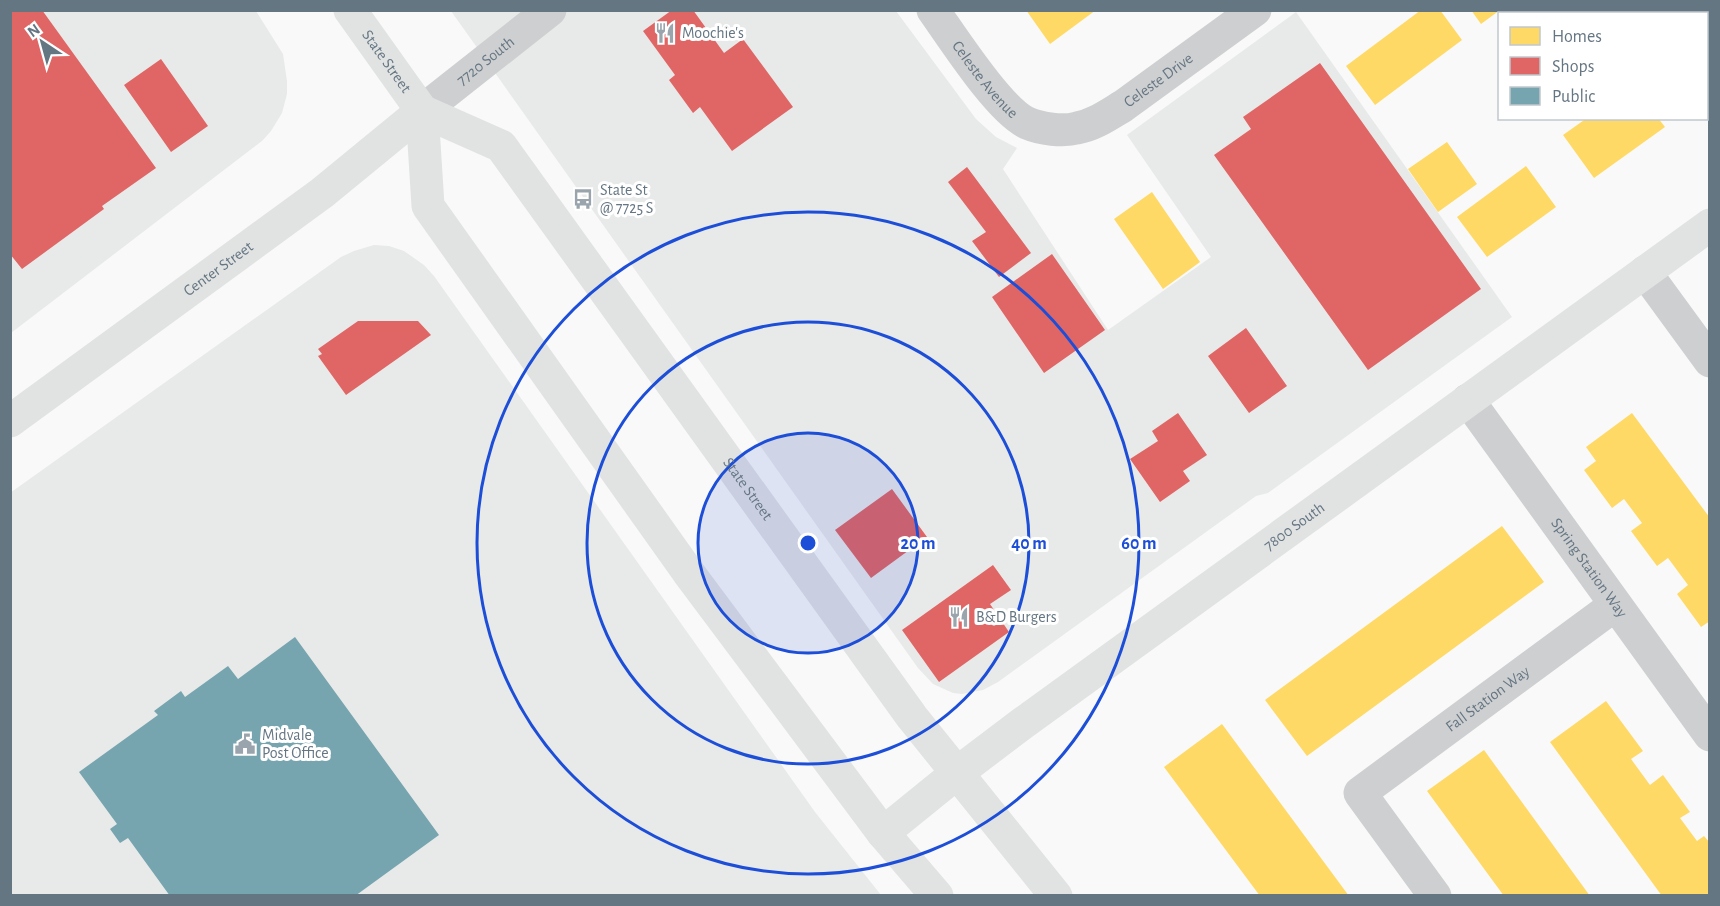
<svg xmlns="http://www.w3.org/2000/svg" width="1720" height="906" font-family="'Alegreya Sans',sans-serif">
<rect width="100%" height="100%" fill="#f9f9f9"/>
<path fill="#e8e9e9" d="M11 11H256L283 54 287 81V94L282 113 271 131 262 141 11 333Z
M451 11H896L976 119 996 137 1017 148 1003 169 1108 330 1211 257 1127 135 1296 12 1512 317 1268 493 1256 496 998 682 983 690 962 694 953 693 933 684 918 668Z
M374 245 389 246 404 251 424 265 434 276 815 812 881 895H11L10 493 341 257 354 251Z"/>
<path fill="#ffd966" d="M1026 10H1096L1050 44Z
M1421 10H1440L1462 40 1375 105 1346 66Z
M1471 10H1500L1481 24Z
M1530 10H1616L1617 12 1614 14H1532Z
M1706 10H1710V92L1706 94V14H1702Z
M1587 118H1658L1665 127 1594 178 1563 135Z
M1447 142 1477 184 1438 212 1408 169Z
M1526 166 1556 207 1487 257 1457 217Z
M1152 192 1200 262 1163 289 1114 219Z
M1632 413 1710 518V621L1701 627 1677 594 1688 585 1668 558 1657 566 1631 531 1642 523 1624 499 1612 508 1584 470 1596 461 1586 447Z
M1502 526 1544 582 1307 756 1265 700Z
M1606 701 1643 751 1631 759 1650 785 1663 775 1690 812 1680 818 1697 841 1704 836 1710 843V896H1662L1550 742Z
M1222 724 1349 896H1260L1164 767Z
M1484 750 1590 896H1504L1427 791Z"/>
<path fill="#e06666" d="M10 10H42L156 168 102 206 104 209 22 269 10 254Z
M672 10H693L724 53 743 39 793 107 732 151 700 107 693 113 669 80 675 75 643 31Z
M161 59 208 126 171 152 124 85Z
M1320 63 1481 289 1368 370 1214 155 1251 129 1243 117Z
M967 167 1031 253 999 277 972 241 986 232 948 182Z
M1052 254 1105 330 1044 373 992 297Z
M358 321H418L431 335 346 395 318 356 322 354 318 349Z
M1246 328 1287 386 1249 413 1208 356Z
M1178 413 1207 455 1183 471 1190 481 1160 502 1130 459 1158 441 1152 431Z
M892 489 927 537 871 578 835 530Z
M993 565 1011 590 990 604 1009 632 939 682 902 630Z"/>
<path fill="#76a5af" d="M295 637 439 835 355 896H170L128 838 120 843 110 829 117 824 79 772 158 715 154 711 181 691 185 697 228 666 238 679Z"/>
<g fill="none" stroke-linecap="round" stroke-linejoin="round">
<g stroke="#cecfd0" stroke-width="33">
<path id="s1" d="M933 10C953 38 999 110 1027 123 1041 129 1063 132 1077 128 1094 125 1108 115 1123 106L1255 10"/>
<path id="s2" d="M422 111 550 10"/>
<path d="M1645 272 1710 361"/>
<path id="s3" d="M1468 400 1710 735"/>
<path id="s4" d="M1435 896 1360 793 1615 605"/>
</g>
<g stroke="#e1e2e2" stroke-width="33">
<path id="s5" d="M350 10 422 111 501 146 912 717 1056 896"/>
<path d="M422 111 428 206 688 572 883 833 937 896"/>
<path id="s6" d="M10 421 322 193 422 111"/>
<path id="s7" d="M883 833 957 773 1023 723 1710 225"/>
</g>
</g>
<circle cx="808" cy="543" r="110" fill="#1d4ed8" fill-opacity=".12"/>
<g fill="none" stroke="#1d4ed8" stroke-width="3">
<circle cx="808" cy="543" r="110"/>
<circle cx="808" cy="543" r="221"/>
<circle cx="808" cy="543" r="331"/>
</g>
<defs>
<g id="restaurant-bare" transform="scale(1.62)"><path d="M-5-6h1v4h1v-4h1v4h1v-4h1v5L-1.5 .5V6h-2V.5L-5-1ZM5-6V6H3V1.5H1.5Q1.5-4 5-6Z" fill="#99a4ac" stroke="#fff" stroke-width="2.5" paint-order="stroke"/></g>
<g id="bus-bare" transform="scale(1.62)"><path d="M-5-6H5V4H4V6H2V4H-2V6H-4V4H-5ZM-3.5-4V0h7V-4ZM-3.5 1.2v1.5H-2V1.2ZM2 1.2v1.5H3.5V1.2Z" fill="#99a4ac" stroke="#fff" stroke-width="2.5" paint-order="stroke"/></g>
<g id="civic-bare" transform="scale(1.62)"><path d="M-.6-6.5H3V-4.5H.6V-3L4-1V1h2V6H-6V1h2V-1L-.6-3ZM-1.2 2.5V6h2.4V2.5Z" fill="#99a4ac" stroke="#fff" stroke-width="2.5" paint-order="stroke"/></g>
</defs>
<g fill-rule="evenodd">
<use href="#restaurant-bare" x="665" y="33"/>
<use href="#bus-bare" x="583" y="199"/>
<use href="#restaurant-bare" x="959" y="617"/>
<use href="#civic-bare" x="245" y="744"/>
</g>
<g text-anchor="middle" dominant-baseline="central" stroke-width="6" stroke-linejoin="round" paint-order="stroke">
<g font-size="16" fill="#657683" stroke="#fff" text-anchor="start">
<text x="682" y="33">Moochie's</text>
<text x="600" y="190">State St<tspan x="600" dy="18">@ 7725 S</tspan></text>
<text x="976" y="617">B&amp;D Burgers</text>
<text x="262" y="735">Midvale<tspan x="262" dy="18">Post Office</tspan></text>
</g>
<g font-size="16" fill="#657683" stroke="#fff">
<text stroke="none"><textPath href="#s5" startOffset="63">State Street</textPath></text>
<text stroke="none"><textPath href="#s2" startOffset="81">7720 South</textPath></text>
<text stroke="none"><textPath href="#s1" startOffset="87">Celeste Avenue</textPath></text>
<text stroke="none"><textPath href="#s1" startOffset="294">Celeste Drive</textPath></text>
<text stroke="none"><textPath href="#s6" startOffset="258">Center Street</textPath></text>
<text stroke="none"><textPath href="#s5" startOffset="633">State Street</textPath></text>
<text stroke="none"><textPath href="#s7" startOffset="513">7800 South</textPath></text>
<text stroke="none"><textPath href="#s3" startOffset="207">Spring Station Way</textPath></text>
<text stroke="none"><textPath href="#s4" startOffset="286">Fall Station Way</textPath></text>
</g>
</g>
<circle cx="808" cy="543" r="9" fill="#1d4ed8" stroke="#fff" stroke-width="3"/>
<g font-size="18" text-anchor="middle" font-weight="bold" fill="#1d4ed8" stroke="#fff" stroke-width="6" stroke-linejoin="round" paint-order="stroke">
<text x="918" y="549">20 m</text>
<text x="1029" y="549">40 m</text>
<text x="1139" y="549">60 m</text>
</g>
<rect width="1720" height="906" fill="none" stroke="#657683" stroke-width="24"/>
<rect x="1498" y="12" width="210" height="108" fill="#ffffff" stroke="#c1c8cd" stroke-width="1.5"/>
<rect x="1510" y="27" width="30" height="18" fill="#ffd966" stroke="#c1c8cd" stroke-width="1.5"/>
<text x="1552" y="42" font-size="18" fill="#657683">Homes</text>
<rect x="1510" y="57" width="30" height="18" fill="#e06666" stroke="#c1c8cd" stroke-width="1.5"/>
<text x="1552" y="72" font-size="18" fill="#657683">Shops</text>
<rect x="1510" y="87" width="30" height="18" fill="#76a5af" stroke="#c1c8cd" stroke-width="1.5"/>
<text x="1552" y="102" font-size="18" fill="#657683">Public</text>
<g transform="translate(42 42) rotate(324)" stroke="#ffffff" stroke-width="4.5" paint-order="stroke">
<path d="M0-4.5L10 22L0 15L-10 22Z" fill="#657683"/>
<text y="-9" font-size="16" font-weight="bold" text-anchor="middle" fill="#657683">N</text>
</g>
</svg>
